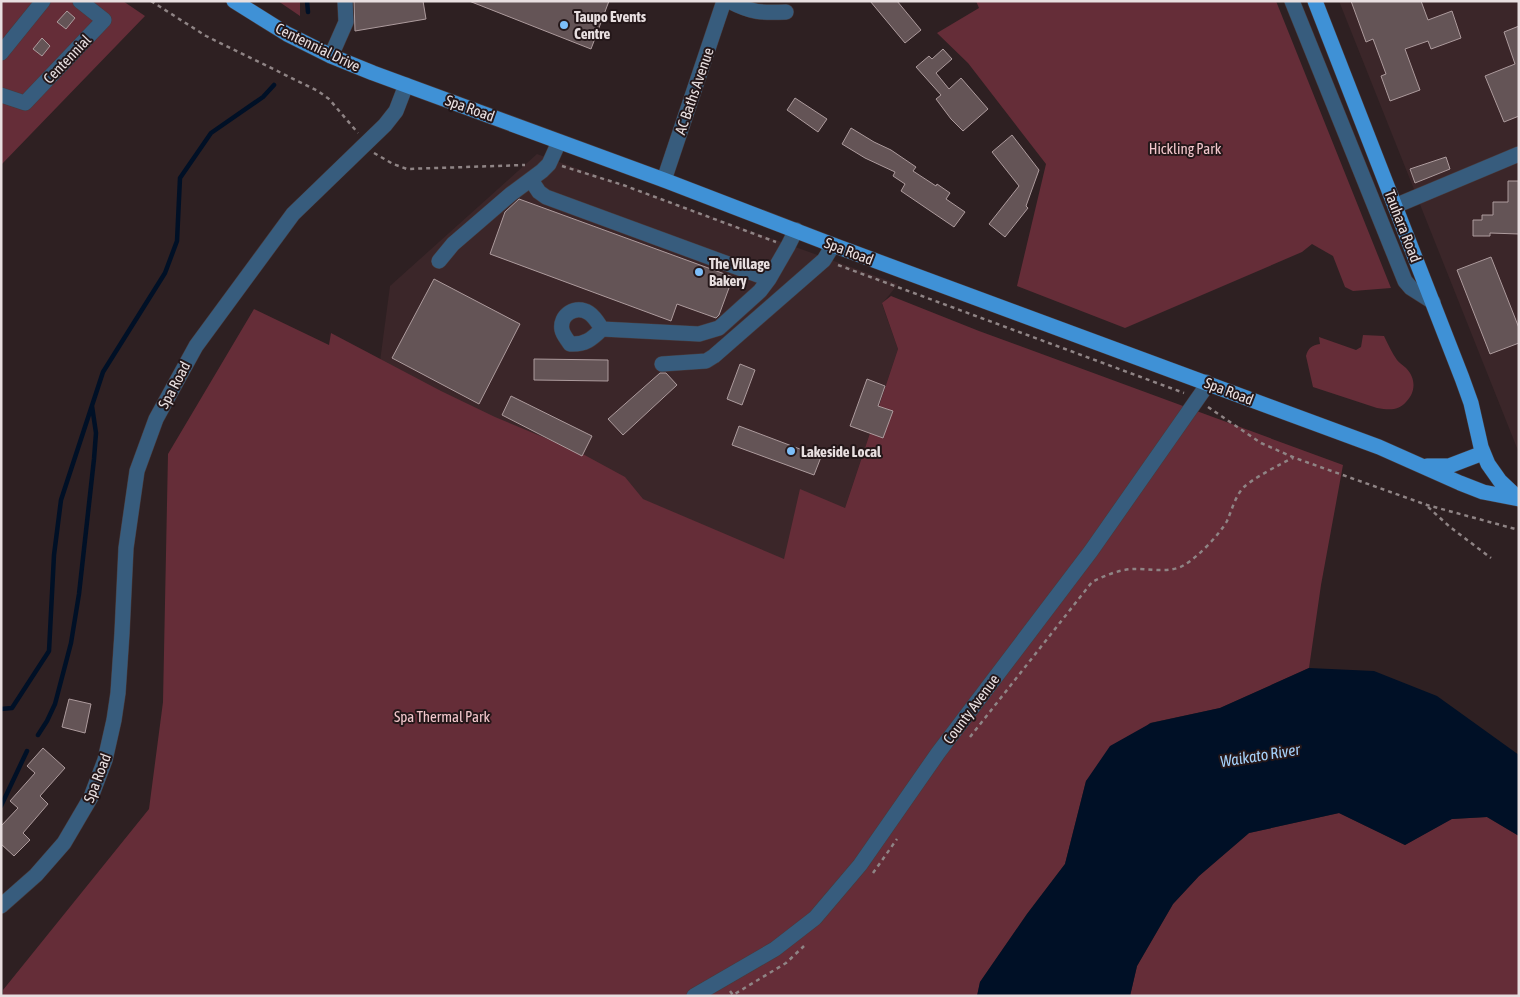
<svg xmlns="http://www.w3.org/2000/svg" width="1520" height="997" font-family="'Asap Condensed',sans-serif">
<rect width="100%" height="100%" fill="#2e2022"/>
<path fill="#3b2629" d="M1339 1H1519V453Z
M537 154 898 284 882 304 898 349 845 508 784 560 579 472 379 369 390 286Z"/>
<path fill="#652d38" d="M1 1H123L145 16 1 165Z
M278 1H300V16Z
M976 1H1276L1391 288 1353 291 1345 287 1333 256 1312 244 1302 252 1125 328 1017 286 1046 164 968 63 937 33 979 8Z
M891 296 979 331 1343 465 1321 585 1309 668 1220 708 1150 723 1086 781 1065 864 1027 914 980 982 977 996H3V990L149 809 163 702 168 454 254 309 329 345 331 333 441 391 495 417 579 452 625 477 643 499 784 559 800 489 845 508 898 349 882 303Z
M1363 335 1384 336C1388 344 1392 353 1397 360 1399 363 1403 365 1406 368 1416 378 1416 392 1406 402 1398 411 1389 410 1377 408L1313 387 1306 356C1308 348 1312 345 1320 344L1319 337 1356 350 1361 347Z
M1339 813 1405 845 1451 819 1487 817 1519 836V996H1130L1137 966 1173 904 1199 876 1249 833Z"/>
<path fill="#001026" d="M1309 668 1374 671 1437 696 1519 755V836L1487 817 1452 819 1405 845 1339 813 1249 833 1199 876 1173 904 1137 966 1130 996H977L980 982 1027 914 1065 864 1086 781 1110 746 1151 723 1220 708Z"/>
<g fill="none" stroke-linecap="round" stroke-linejoin="round">
<path stroke="#001026" stroke-width="4.5" d="M307 1 308 12
M1 709 12 708 49 651 54 555 61 500 103 372 165 273 177 241 180 178 211 133 263 97 274 85
M38 735 47 721 55 704 71 643 79 594 94 459 96 433 92 406
M1 806 27 751"/>
</g>
<path fill="#645456" stroke="#ad9b9d" d="M354 1H423L426 19 355 31Z
M469 1H609L591 49Z
M870 1H897L921 30 905 43Z
M1351 1H1421L1428 20 1452 11 1461 38 1431 49 1428 41 1405 49 1420 90 1390 101 1381 76 1386 74 1373 39 1366 42Z
M67 11 75 18 66 29 57 22Z
M1519 26V116L1504 122 1485 76 1515 64 1504 32Z
M42 38 50 46 42 56 33 49Z
M943 49 952 59 936 73 949 89 961 78 988 109 963 131 951 119 936 99 941 95 916 67 929 56 932 59Z
M795 98 827 119 818 132 787 110Z
M851 128 874 142 891 150 916 167 913 171 936 186 937 184 950 193 946 199 965 212 954 227 901 191 905 184 893 176 895 172 865 158 842 144Z
M1012 135 1039 170 1026 206 1028 208 1005 237 989 224 1019 186 992 152Z
M1446 157 1450 169 1415 183 1410 169Z
M1508 181H1519V234L1490 233V236H1473V220H1482V215H1493V202H1508Z
M519 199 733 277 719 315 716 318 677 304 671 321 490 254 505 212Z
M1491 257 1519 328V343L1490 354 1457 270Z
M434 279 520 324 479 404 392 358Z
M534 359 608 360V381L534 380Z
M740 364 755 370 742 405 727 399Z
M660 373H666L677 385 623 435 608 419Z
M867 379 885 386 878 406 893 411 883 438 850 426Z
M511 396 592 436 582 456 502 415Z
M739 426 821 457 814 475 732 445Z
M69 699 91 704 85 733 62 727Z
M43 748 65 768 40 796 48 804 23 833 30 840 14 856 1 844V826L18 808 10 801 35 773 27 766Z"/>
<g fill="none" stroke-linecap="round" stroke-linejoin="round">
<g stroke="#483b3d" stroke-width="16">
<path id="minor" d="M729 1C752 13 761 13 786 12
M1292 1 1405 281 1411 288 1433 302
M1 53 43 1
M331 56 346 22 345 1
M1 95 25 103 104 20 80 1
M531 180 539 192 546 197 769 279
M664 180 724 1
M1395 206 1519 154
M439 261 453 244 511 194 542 171 549 164 559 142
M602 329C598 323 595 317 589 313 576 304 559 315 562 330 563 335 567 339 570 344 585 345 592 339 602 329L699 334 719 328 760 291 769 279 788 246 796 230
M662 364 706 361 714 356 824 260 833 245
M1 906 36 875 64 843 91 797 105 760 114 720 118 693 122 633 126 548 137 471 156 419 196 346 293 214 385 125 396 111 406 85
M694 996 775 949 815 918 860 865 938 753 1091 551 1203 391 1206 382"/>
</g>
<g stroke="#483b3d" stroke-width="16">
<path id="major" d="M234 1 287 34 331 56 373 73 664 180 833 245 1379 447 1460 483 1483 492 1519 499
M1315 1 1462 378 1471 403 1481 447 1488 464 1500 481 1518 498
M1427 466H1449L1483 453"/>
</g>
<path stroke="#8f8485" stroke-width="2.5" stroke-dasharray="4 4" stroke-linecap="butt" d="M151 1 206 36 318 91 329 99 358 133
M374 153 393 164 407 169 525 165
M562 166 623 185 776 242
M838 265 1184 393
M1208 407 1261 443 1295 458 1427 505 1519 530
M1428 507 1450 527 1491 558
M970 737 1092 582C1104 576 1118 570 1132 569 1148 568 1170 574 1184 565 1197 558 1220 534 1227 521 1232 510 1235 496 1244 487 1252 479 1282 463 1293 458
M873 873 897 839
M730 991 733 995 786 963 804 946"/>
<use href="#minor" stroke="#375c7d" stroke-width="15"/>
<use href="#major" stroke="#3f91d6" stroke-width="15"/>
</g>
<g fill="#7cbef9" stroke="#241719" stroke-width="2">
<circle cx="564" cy="25" r="5"/>
<circle cx="699" cy="272" r="5"/>
<circle cx="791" cy="451" r="5"/>
</g>
<g text-anchor="middle" dominant-baseline="central" stroke-width="4" stroke-linejoin="round" paint-order="stroke">
<g font-size="15" font-weight="bold" fill="#e8dfe0" stroke="#241719" text-anchor="start">
<text x="574" y="16">Taupo Events<tspan x="574" dy="17">Centre</tspan></text>
<text x="709" y="263">The Village<tspan x="709" dy="17">Bakery</tspan></text>
<text x="801" y="451">Lakeside Local</text>
</g>
<g font-size="15" fill="#e8dfe0" stroke="#241719">
<text transform="translate(318 47) rotate(26)">Centennial Drive</text>
<text transform="translate(67 59) rotate(-46)">Centennial</text>
<text transform="translate(694 91) rotate(-71)">AC Baths Avenue</text>
<text transform="translate(470 108) rotate(20)">Spa Road</text>
<text transform="translate(1403 226) rotate(69)">Tauhara Road</text>
<text transform="translate(849 251) rotate(21)">Spa Road</text>
<text transform="translate(174 385) rotate(-62)">Spa Road</text>
<text transform="translate(1229 391) rotate(21)">Spa Road</text>
<text transform="translate(971 709) rotate(-53)">County Avenue</text>
<text transform="translate(97 778) rotate(-69)">Spa Road</text>
</g>
<g font-size="15" fill="#f2c7cc" stroke="#241719">
<text x="1185" y="148">Hickling Park</text>
<text x="442" y="716">Spa Thermal Park</text>
</g>
<g font-size="16" font-style="italic" fill="#a5d1fa" stroke="#241719">
<text transform="translate(1260 755) rotate(-9)">Waikato River</text>
</g>
</g>
<rect width="1520" height="997" fill="none" stroke="#e8dfe0" stroke-width="5"/>
</svg>
